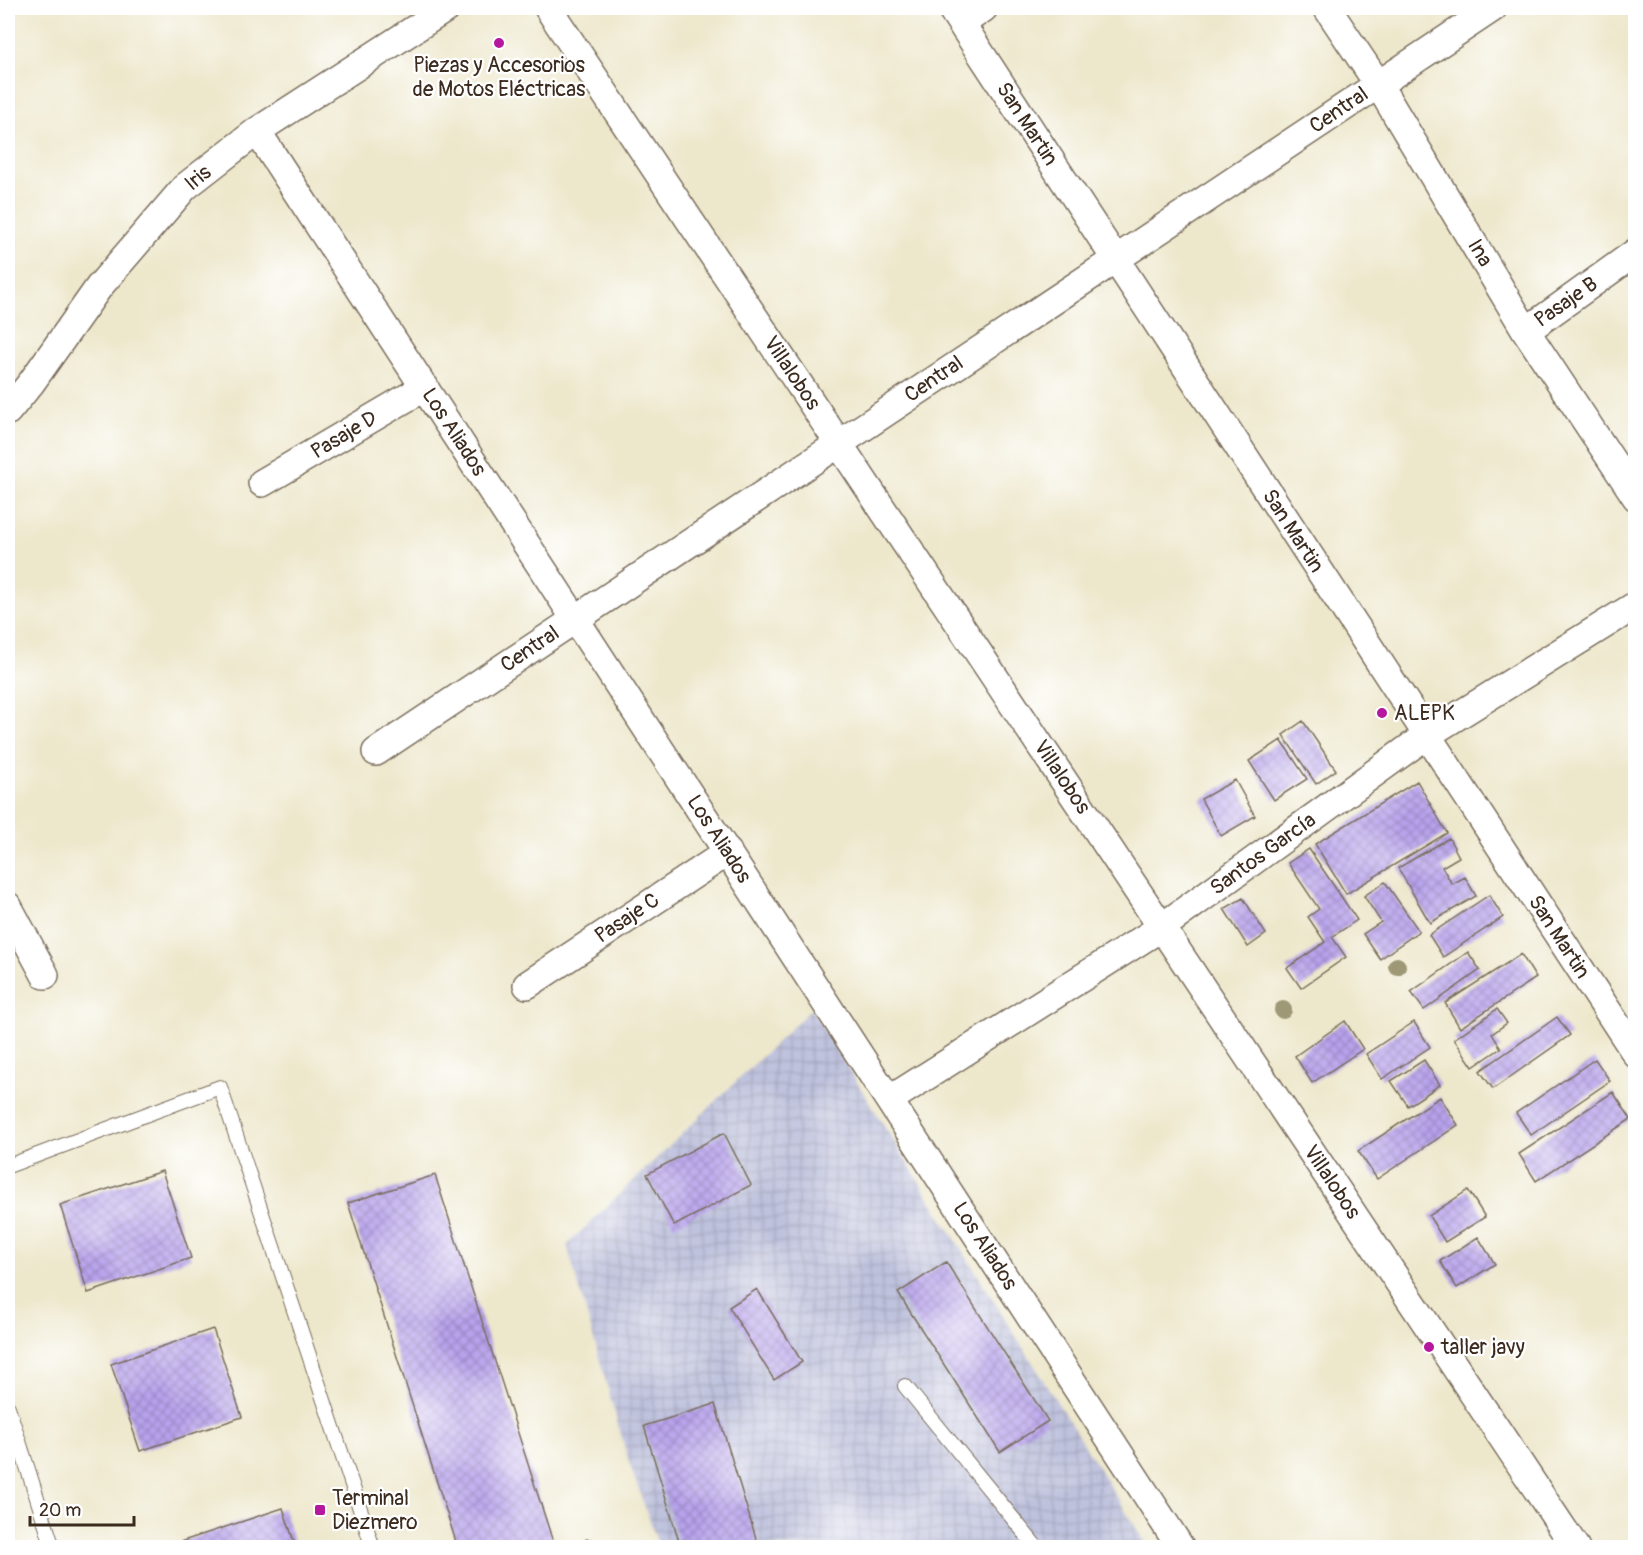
<svg xmlns="http://www.w3.org/2000/svg" width="1643" height="1555" font-family="Pangolin,sans-serif">
<defs>
<pattern id="industrial-grid" width="8" height="8" patternUnits="userSpaceOnUse" patternTransform="scale(1.5)"><rect width="8" height="8" fill="#bfc2dd"/><path d="M0 4h8M4 0v8" fill="none" stroke="#a5a7bd"/></pattern>
<pattern id="building-cross-hatch" width="8" height="8" patternUnits="userSpaceOnUse" patternTransform="scale(1.5)"><rect width="8" height="8" fill="#b8a3ed"/><path d="M0 0l8 8M0 8l8-8" fill="none" stroke="#9785bf"/></pattern>
</defs>
<rect width="100%" height="100%" fill="#fff"/>
<filter id="ink" filterUnits="userSpaceOnUse"><feTurbulence type="fractalNoise" baseFrequency=".0167" numOctaves="2"/><feDisplacementMap in="SourceGraphic" scale="12" xChannelSelector="R" yChannelSelector="G"/><feConvolveMatrix kernelMatrix="1 2 1 2 8 2 1 2 1" color-interpolation-filters="sRGB"/></filter>
<filter id="wash" filterUnits="userSpaceOnUse"><feTurbulence type="fractalNoise" baseFrequency=".008" numOctaves="4" result="noise"/><feDisplacementMap in="SourceGraphic" scale="24" xChannelSelector="R" yChannelSelector="G"/><feGaussianBlur stdDeviation="1.35" result="paint"/><feColorMatrix in="noise" values="0 0 0 0 0 0 0 0 0 0 0 0 0 0 0 0 0 1.4 0 .05"/><feComposite in="paint" operator="in"/></filter>
<g filter="url(#wash)">
<rect width="100%" height="100%" fill="#ede7cb"/>
<path fill="url(#industrial-grid)" d="M811 1009 1148 1547H659L628 1459 567 1245Z"/>
<g id="blocks">
<path fill="url(#building-cross-hatch)" d="M1303 721 1336 770 1316 784 1283 735Z
M1281 740 1307 779 1274 800 1249 761Z
M1235 780 1255 816 1221 836 1201 799Z
M1417 781 1447 833 1346 894 1315 844Z
M1449 838 1459 857 1442 867 1452 884 1465 877 1476 896 1430 923 1398 868Z
M1309 849 1357 920 1332 937 1346 957 1301 988 1287 968 1325 942 1308 917 1319 909 1288 863Z
M1385 882 1419 931 1380 959 1363 934 1381 922 1364 896Z
M1489 895 1503 917 1443 957 1429 935Z
M1243 898 1266 934 1248 947 1224 909Z
M1468 952 1480 970 1424 1010 1411 992Z
M1521 954 1536 978 1460 1028 1445 1003Z
M1497 1009 1507 1023 1492 1034 1501 1048 1473 1067 1454 1039Z
M1557 1017 1570 1035 1493 1089 1480 1071Z
M1345 1021 1363 1049 1312 1083 1295 1056Z
M1414 1022 1430 1047 1382 1079 1366 1054Z
M1595 1059 1610 1081 1531 1135 1516 1113Z
M1424 1060 1440 1085 1408 1106 1391 1081Z
M1613 1092 1631 1119 1536 1181 1519 1154Z
M1440 1097 1458 1125 1377 1179 1358 1151Z
M724 1133 751 1185 674 1226 647 1174Z
M162 1171 191 1258 88 1293 60 1205Z
M435 1175 555 1548H458L348 1203Z
M1468 1190 1485 1217 1445 1242 1429 1216Z
M1478 1237 1495 1264 1457 1288 1440 1261Z
M946 1262 1048 1421 1000 1452 898 1293Z
M757 1289 802 1362 774 1380 729 1307Z
M213 1329 242 1417 140 1451 111 1364Z
M715 1404 759 1548H681L644 1426Z
M283 1508 296 1548H182L180 1542Z"/>
</g>
</g>
<g filter="url(#ink)">
<use href="#blocks" fill-opacity="0" stroke="#796c5b" stroke-width="1.5"/>
<g fill="none" stroke-linecap="round" stroke-linejoin="round">
<g stroke="#796c5b" stroke-width="16">
<path id="lane" d="M8 1166 220 1087 373 1548
M905 1386 1037 1548
M8 1407 53 1548
M589 1546 590 1548"/>
</g>
<g stroke="#796c5b" stroke-width="30">
<path id="street" d="M548 8 1576 1548
M951 8 1636 1054
M1327 8 1378 84 1526 331 1636 497
M962 23 984 8
M257 131 1181 1548
M1526 331 1636 252
M8 411 31 383 99 287 185 187 257 131 447 8
M262 483 425 387
M376 752 1493 8
M8 906 45 975
M527 985 728 852
M889 1100 1162 927 1427 735 1636 605"/>
</g>
<use href="#lane" stroke="#fff" stroke-width="14"/>
<use href="#street" stroke="#fff" stroke-width="27"/>
</g>
<g fill="#9e9877">
<circle cx="1397" cy="966" r="9"/>
<circle cx="1283" cy="1010" r="9"/>
</g>
</g>
<g fill="#b5179e" stroke="#fff" stroke-width="2">
<circle cx="499" cy="43" r="6"/>
<circle cx="1382" cy="713" r="6"/>
<circle cx="1429" cy="1347" r="6"/>
<rect x="314" y="1504" width="12" height="12" rx="3"/>
</g>
<g text-anchor="middle" dominant-baseline="central" stroke-width="4.5" stroke-linejoin="round" paint-order="stroke">
<g font-size="21" fill="#3b2a1e" stroke="#fff" text-anchor="start">
<text x="499" y="65" text-anchor="middle">Piezas y Accesorios<tspan x="499" dy="24">de Motos Eléctricas</tspan></text>
<text x="1394" y="713">ALEPK</text>
<text x="1441" y="1347">taller javy</text>
<text x="332" y="1498">Terminal<tspan x="332" dy="24">Diezmero</tspan></text>
</g>
<g font-size="21" fill="#3b2a1e" stroke="#fff">
<text transform="translate(1339 110) rotate(-34)">Central</text>
<text transform="translate(1027 124) rotate(57)">San Martin</text>
<text transform="translate(198 178) rotate(-40)">Iris</text>
<text transform="translate(1480 253) rotate(59)">Ina</text>
<text transform="translate(1566 302) rotate(-35)">Pasaje B</text>
<text transform="translate(792 373) rotate(56)">Villalobos</text>
<text transform="translate(934 379) rotate(-34)">Central</text>
<text transform="translate(454 432) rotate(57)">Los Aliados</text>
<text transform="translate(344 435) rotate(-31)">Pasaje D</text>
<text transform="translate(1293 531) rotate(57)">San Martin</text>
<text transform="translate(530 649) rotate(-34)">Central</text>
<text transform="translate(1062 777) rotate(56)">Villalobos</text>
<text transform="translate(719 839) rotate(57)">Los Aliados</text>
<text transform="translate(1263 854) rotate(-36)">Santos García</text>
<text transform="translate(627 918) rotate(-34)">Pasaje C</text>
<text transform="translate(1559 937) rotate(57)">San Martin</text>
<text transform="translate(1332 1182) rotate(56)">Villalobos</text>
<text transform="translate(985 1246) rotate(57)">Los Aliados</text>
</g>
</g>
<rect width="1643" height="1555" fill="none" stroke="#fff" stroke-width="30"/>
<path d="M30 1516v9h104v-9" fill="none" stroke="#3b2a1e" stroke-width="3"/>
<text x="39" y="1516" font-size="18" fill="#3b2a1e" stroke="#ffffff" stroke-width="4.5" paint-order="stroke">20 m</text>
</svg>
